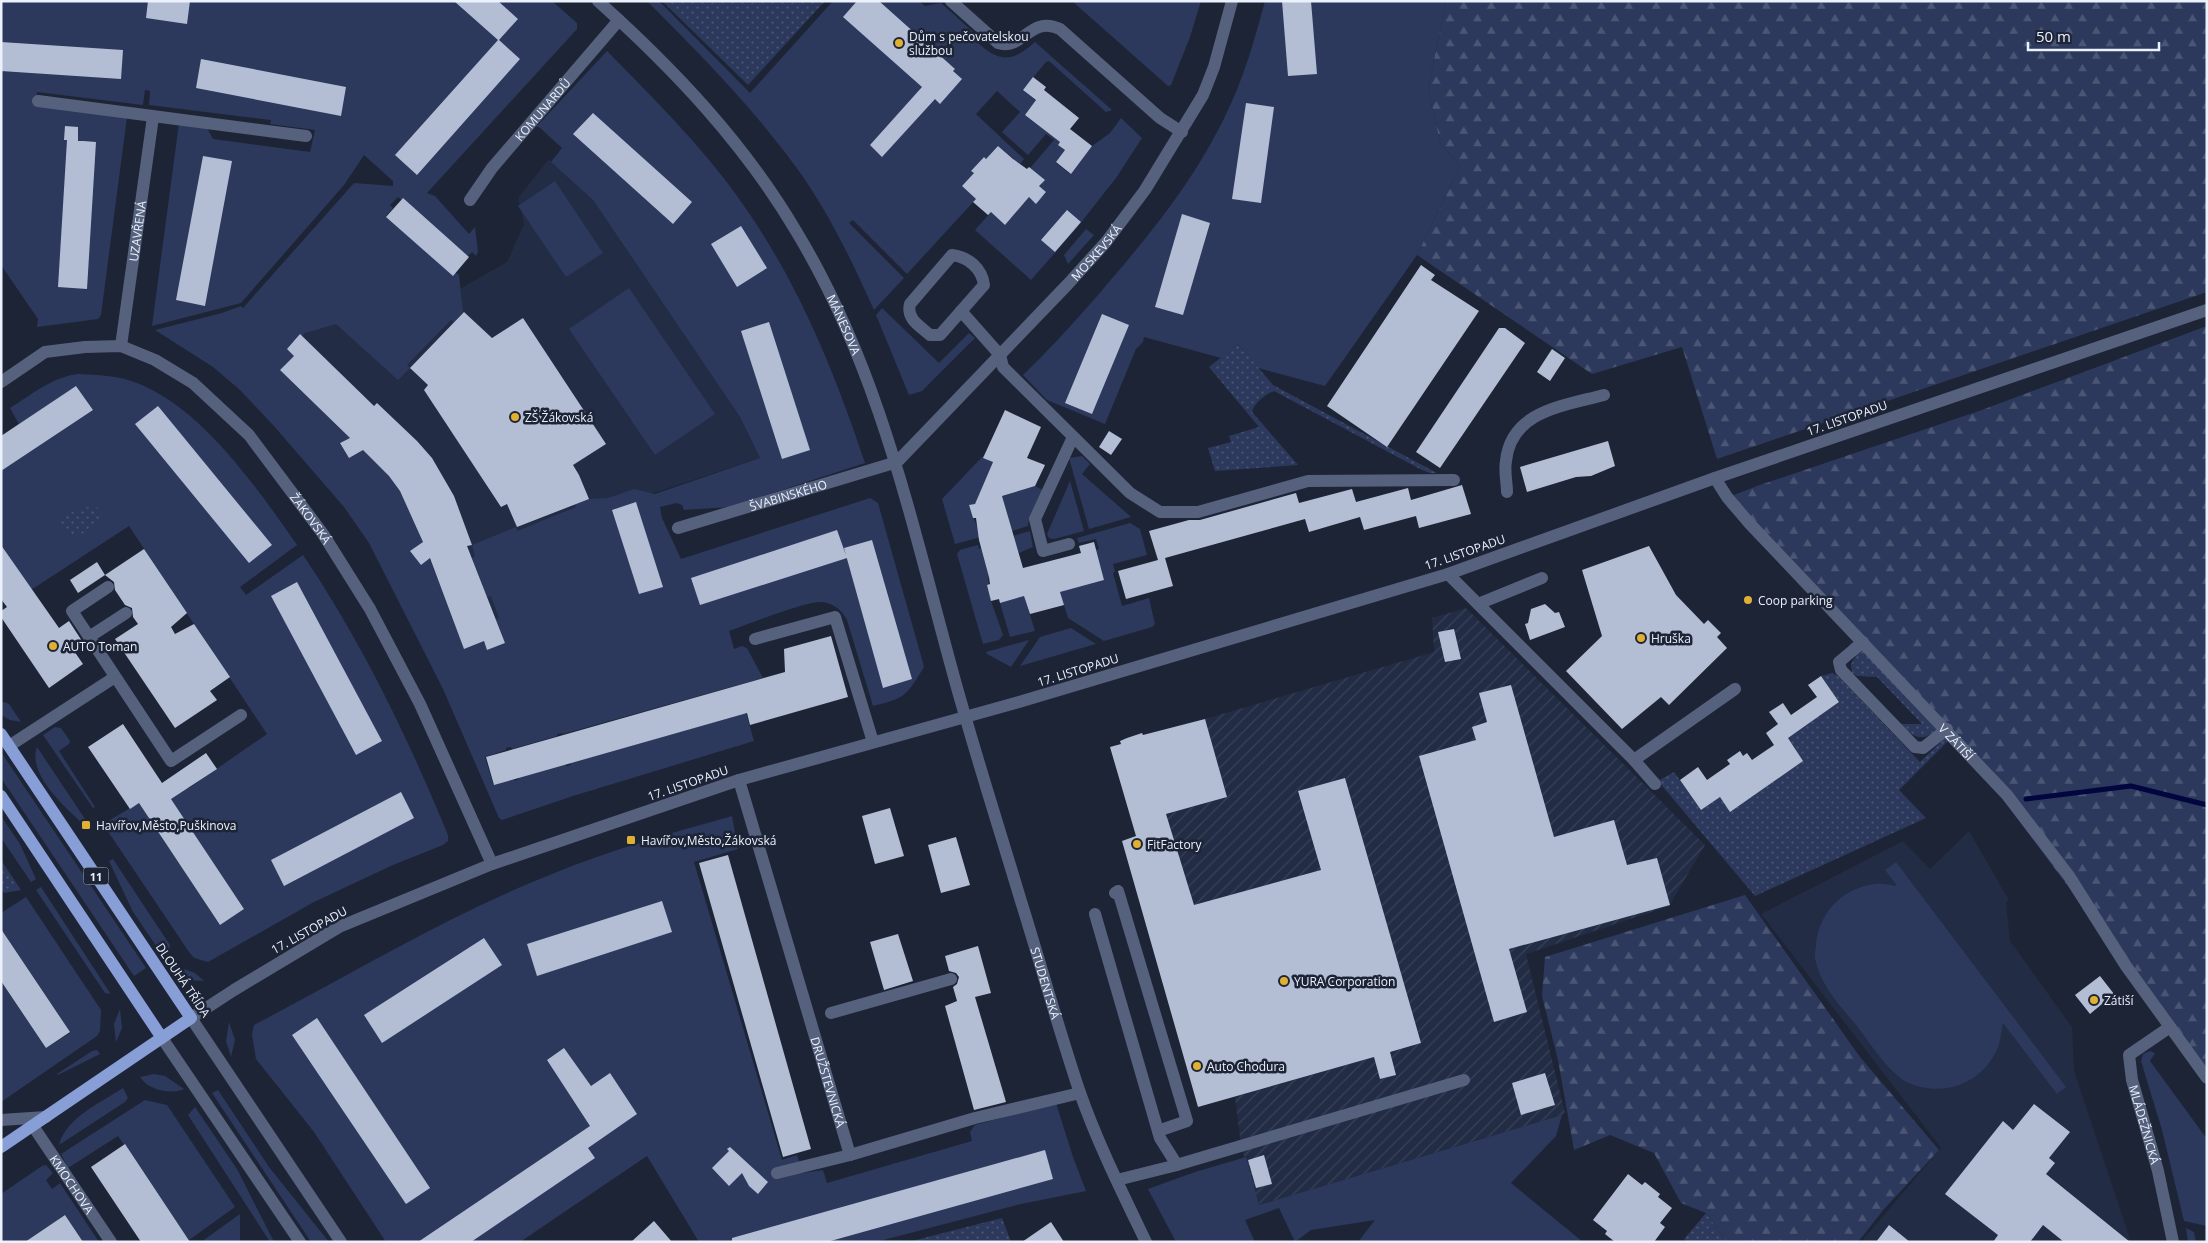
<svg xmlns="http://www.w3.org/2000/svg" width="2208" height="1243" font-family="'Open Sans',sans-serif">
<defs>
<pattern id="industrial-furrows" width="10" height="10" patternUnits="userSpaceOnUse" patternTransform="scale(1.25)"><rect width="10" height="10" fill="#222c44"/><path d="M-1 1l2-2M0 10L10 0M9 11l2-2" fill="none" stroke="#384157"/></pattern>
<pattern id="forest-firs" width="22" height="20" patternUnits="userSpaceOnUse" patternTransform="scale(1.25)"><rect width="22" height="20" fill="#2c395c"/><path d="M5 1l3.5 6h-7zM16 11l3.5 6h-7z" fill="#4b5674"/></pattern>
<pattern id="park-dots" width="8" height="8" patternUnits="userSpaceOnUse" patternTransform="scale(1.25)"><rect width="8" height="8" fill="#2c395c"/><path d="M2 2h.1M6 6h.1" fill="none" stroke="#4b5674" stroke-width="1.8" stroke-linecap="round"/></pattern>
</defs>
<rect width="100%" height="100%" fill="#1d2436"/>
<path fill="#222c44" d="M549 159 593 200 740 417 760 458 505 542 524 636 451 666 368 512 244 361 335 259 428 307 507 262 524 224 518 198Z
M1969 831 2009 900 2006 902 2010 941 2072 1027 2074 1071 2131 1242H1861L1941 1148 1761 914 1903 841 1930 869Z"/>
<path fill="url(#industrial-furrows)" d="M1466 608 1705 845 1669 906 1526 954 1565 1113 1562 1115 1259 1205 1241 1146 1235 1097 1374 1057 1381 1079 1396 1074 1390 1052 1421 1043 1345 778 1298 791 1321 870 1193 906 1170 827 1161 816 1227 797 1205 719 1434 652 1432 618Z"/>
<path fill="#2c395c" d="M1 1H552L577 23V29L427 193 435 196 469 234 475 227 478 252 476 256 472 252 468 256 398 197 390 205 393 208 386 216 452 275 455 272 459 275 463 312 454 322 451 320 407 365 410 368 398 380 336 324 305 333 302 336 300 335 287 349 294 356 280 370 350 438 340 443 349 458V455L361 448 389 476 400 491 424 544 413 552 410 551 421 565 429 557 465 648 484 641 487 650 505 643 496 619 499 618 491 596 487 597 472 558 475 556 472 545 516 527 517 531 576 507 575 504 588 499 608 498 634 489 655 494 760 458 740 417 593 200 551 162 562 148 539 127H536L607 51C658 103 711 155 751 216 802 292 836 376 865 463L730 507 684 510 682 505 677 503 660 507 662 518 681 559 870 498 878 503 923 663 924 667C906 696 906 698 873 706L847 620C842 610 834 604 823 602 807 600 747 625 729 631L734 649 742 646 747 648 763 678 563 734 562 733 557 734V736L512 749 511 747 506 748V750L485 757 493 784 514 779 515 781 519 779V777L565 764 566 766 571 765 570 763 746 713 754 741 573 796 502 820 499 818 443 689 369 543 344 507 273 425 240 390 213 367 155 330 222 313 241 306 243 308 354 183 393 186V181L364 155 344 185 241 303 152 326 179 123 206 126 213 139 310 152 315 130 270 124 271 120 149 105 150 91 145 90 143 105 37 92 36 105 127 117 101 315 98 319 37 327 38 319 1 265Z
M647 1H659L750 93 833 1H919L925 6 941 3 981 39 978 43C1001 63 1012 62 1035 42L1112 110 1106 112 1049 61 1046 62 1023 90 1036 101 1025 115 1060 142 1058 145 1065 150 1056 163 1070 174 1092 146 1110 133 1121 118 1142 138 1116 178 1075 230 1031 280 975 230 991 212 1005 225 1029 197 1036 203 1046 193 1039 186 1041 184 1025 174 1054 140 1046 134 1028 155 1002 132 1020 112 997 91 976 114 1024 159 1018 167 1012 162 1014 159 998 146 986 159 984 157 971 171 974 173 962 186 976 199 907 274 853 220 849 223 904 278 874 310C852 261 828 211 796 167 752 107 700 54 647 1Z
M1072 1H1201L1190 37 1171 85 1168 86Z
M1265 1H1446L1428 89 1440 143 1460 166 1417 255 1325 386 1258 368 1238 344 1221 358 1144 337 1143 342 1136 349 1105 424 1047 400 1023 375C1047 352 1069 328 1091 303 1147 238 1198 179 1233 99 1247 67 1256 34 1265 1Z
M555 181 603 253 566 277 518 206Z
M1086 229 1094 235 1068 264 1064 255Z
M629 288 715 414 655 455 569 329Z
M882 308 939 363 969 333 975 338 922 391 909 395 876 315Z
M78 374C96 375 114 375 131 381 198 402 258 489 297 545L240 587 246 595 303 555C362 642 408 738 448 835V841L443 845 393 865 314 902 208 962 194 958 189 952 103 824 139 803 220 925 244 909 163 787 189 788 267 734 129 526 31 590 1 545V471L93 410 76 386 19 424 10 408C31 395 52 377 78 374Z
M983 456 993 462 975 504 969 506 981 537 955 544 942 499Z
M1082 456 1090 464 1082 474 1131 517 1089 529 1069 458Z
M1070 481 1084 531 1054 539 1049 538 1047 534Z
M1035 486 1043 490 1028 523V526L1012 531 1002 496Z
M1130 523 1140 529 1147 555 1113 564 1115 572 1113 573 1122 606 1149 598 1155 624 1152 627 1104 641 1068 618 1060 592 1104 580 1096 550 1099 549 1096 539 1079 543 1077 538Z
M1030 531 1033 547 1019 553 1013 536Z
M978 545 979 549 981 548 992 576 988 578 991 601 1003 635 999 640 983 644 957 554 960 550Z
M1024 596 1035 631 1010 637 1000 603Z
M1071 628 1096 644 1020 666 1040 637Z
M1029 640 1011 667 987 654 986 652Z
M4 702 9 704 21 722 10 720 1 715V704Z
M55 727 61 728 70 741 69 744 59 751 95 807 93 808 43 735Z
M37 747 87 822 83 824C65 807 27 774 37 747Z
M1 752 146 968 134 976 1 778Z
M1 816 20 844 36 879 31 882 1 838Z
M732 816 738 849 694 862 782 1160 797 1155 803 1173 823 1170 827 1183 972 1141 970 1132 975 1125 1056 1103 1073 1157 1086 1191 1021 1204 876 1242H699L647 1156 520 1242H386L314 1132 256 1059 252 1035 254 1025C353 973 448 915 552 874 610 850 672 833 732 816Z
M113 859 170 945 169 953 163 956 133 912 109 861Z
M1 860 21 890 4 893 1 889Z
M1896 862 2066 1087 2057 1094 2003 1023C2001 1031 2001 1041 1997 1049 1982 1085 1939 1099 1905 1081 1888 1071 1869 1042 1857 1026 1840 1006 1821 986 1815 959 1814 954 1816 949 1816 944 1819 912 1843 888 1875 884 1882 883 1890 885 1897 886L1885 870Z
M41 887 110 993 109 994 105 993 36 890Z
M26 897 101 1010 100 1031 97 1036 1 1102V981L46 1048 70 1033 1 929V913Z
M184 969 195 973 204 981 185 980 173 973Z
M120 1009 122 1028 116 1042 114 1024Z
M229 1022 235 1040 231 1057 226 1041Z
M97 1050 100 1054 58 1075 57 1074 92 1051Z
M2150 1051 2155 1053 2150 1061 2207 1139V1226L2184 1221 2162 1130 2141 1061 2143 1054Z
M154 1074 165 1076 184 1089C171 1095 148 1090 140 1077Z
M123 1088 128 1098 125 1102 59 1145C66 1117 101 1103 123 1088Z
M218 1090 269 1167 329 1242H311L212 1093Z
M145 1100 167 1105 235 1207 189 1240 118 1136 68 1168 61 1154Z
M195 1107 237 1169 274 1242H270L188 1115Z
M1562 1115 1556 1136 1511 1183 1583 1242H1358L1375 1220 1311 1230 1295 1242 1279 1208 1245 1220 1255 1242H1176L1148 1189 1195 1172 1246 1157 1259 1205Z
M46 1165 53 1173 46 1180 52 1189 60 1183 99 1242H79L81 1240 65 1215 25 1242H1V1194L42 1166Z
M240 1214V1242H201Z
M2186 1228 2194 1232 2196 1242H2188Z"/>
<path fill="url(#forest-firs)" d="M1446 1H2207V292L1717 459 1682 347 1592 374 1417 255 1460 166 1440 143 1428 89Z
M2207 326V1079L2119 955 2000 795 1869 651 1727 507 1734 495 1757 486 1979 411Z
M1745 895 1860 1057 1939 1150 1884 1209 1858 1242H1726L1706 1213 1681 1203 1654 1153 1610 1135 1574 1150 1558 1060 1542 996 1545 957Z"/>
<path fill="url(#park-dots)" d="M662 1H825L748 85Z
M1238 344 1273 385 1437 473H1430L1422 470 1274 391C1266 394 1254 403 1252 412L1298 465 1215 471 1208 448 1231 442 1229 436 1259 427 1209 367Z
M95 505 101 512 104 519 94 527 71 540 59 519 74 511Z
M1858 639 1949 740 1899 790 1926 818 1755 896 1658 781 1674 772 1701 810 1742 782 1746 786 1797 751 1788 738 1839 702 1821 676 1832 673 1838 676 1920 762 1941 742 1933 733C1918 742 1912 735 1900 724H1922L1877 677 1857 676 1852 673 1851 664 1857 654 1849 645Z
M1 862 16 883 4 891 1 887Z
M1706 1213 1726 1242H1688L1684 1239Z
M1002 1218 1011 1242H908Z"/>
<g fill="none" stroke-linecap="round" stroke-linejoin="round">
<path stroke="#02063e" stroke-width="5" d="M2026 799 2131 786 2207 805"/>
</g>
<path fill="#b3bed5" d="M148 1H190L187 24 146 18Z
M454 1H498L518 19 499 40 520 59 417 175 395 155 498 40Z
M857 1H879L955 69 953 71 962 79 940 104 935 99 882 157 870 145 922 87 843 17Z
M1282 1H1311L1317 74 1288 76Z
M1 42 123 50 121 79 1 71Z
M201 59 346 87 341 116 196 88Z
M1033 77 1046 87 1044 90 1079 118 1070 129 1092 146 1071 174 1056 162 1065 150 1058 145 1060 142 1025 115 1036 100 1023 90Z
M1246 103 1274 107 1261 203 1232 199Z
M593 113 692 202 673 224 573 134Z
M65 126 78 127V141L71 140 96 142 87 289 58 287 67 140H64Z
M998 146 1013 159 1027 169 1029 167 1045 180 1039 186 1046 192 1036 204 1029 197 1005 225 991 212 988 215 973 202 976 199 962 186 974 173 971 171 984 157 986 159Z
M203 156 232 161 205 306 176 300Z
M403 198 469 257 453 276 386 217Z
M1067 210 1081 222 1055 252 1041 240Z
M1182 214 1210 223 1183 315 1155 307Z
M741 226 767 268 737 287 711 244Z
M1421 265 1435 275 1431 280 1479 311 1387 447 1327 406Z
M464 312 492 338 523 318 606 444 573 465 579 475 589 499 517 527 507 504 501 507 424 390 428 385 410 368Z
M1102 314 1129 325 1092 414 1065 403Z
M769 322 810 450 782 459 741 331Z
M1499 328H1505L1525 343 1440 468 1416 452Z
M300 334 374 406 377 403 417 441 432 458 454 496 472 545 467 546 505 643 487 650 484 641 464 649 430 558 421 565 410 551 423 542 400 491 389 476 363 450 349 458 340 443 350 438 280 370 294 356 287 349Z
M1552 349 1565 358 1550 381 1537 372Z
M76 386 93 410 1 471V436Z
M158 406 272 545 249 563 135 424Z
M1005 410 1041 427 1027 458 1045 465 1035 486 1002 496 1023 568 1081 553 1079 546 1094 542 1104 580 1060 592 1064 605 1030 614 1024 596 1000 603 999 599 991 601 987 585 990 584 989 577 979 540 976 518H973L969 505 975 504 993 462 983 458Z
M1109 431 1122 439 1111 455 1099 447Z
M1608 441 1615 466 1591 476 1576 477 1527 492 1520 467Z
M1462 485 1471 514 1419 528 1416 516 1364 530 1360 517 1309 532 1305 519 1165 558 1173 586 1126 599 1118 571 1158 560 1149 531 1189 520H1200L1296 493 1299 503 1352 489 1356 502 1408 488 1411 500Z
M636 502 663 587 639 594 612 510Z
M837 530 847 558 700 605 691 578Z
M872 540 912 679 883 688 844 548Z
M1 545 59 628 69 621 82 641 72 648 83 664 49 688 1 617V611L7 607 1 599Z
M1649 546 1676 595 1704 624 1708 620 1721 633 1717 637 1727 648 1669 705 1661 697 1622 729 1566 671 1602 636 1582 570Z
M144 549 187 613 171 627 175 634 194 624 230 677 210 691 217 700 175 728 115 639 138 624 133 617 132 608 125 605 115 590 114 582 105 575Z
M97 562 105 575 78 593 70 580Z
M297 582 382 741 356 755 271 596Z
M1545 604 1555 613 1559 612 1565 627 1530 640 1525 624 1528 623 1531 609Z
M1454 629 1461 659 1445 662 1438 632Z
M831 636 848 697 750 725 747 713 494 785 486 757 785 672 784 649Z
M1821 676 1839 702 1788 738 1803 761 1730 812 1720 797 1701 810 1680 780 1698 767 1707 780 1730 764 1727 760 1740 751 1743 756 1747 753 1752 760 1774 745 1766 733 1778 724 1769 712 1783 703 1791 715 1817 697 1808 685Z
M1511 685 1554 837 1614 820 1627 865 1657 858 1670 905 1509 949 1527 1012 1494 1022 1419 756 1476 740 1472 727 1487 722 1479 693Z
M1205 719 1227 797 1166 814 1194 905 1321 870 1298 791 1345 778 1421 1043 1390 1052 1396 1075 1380 1079 1374 1057 1198 1107 1122 841 1136 836 1110 747 1121 744 1120 741 1127 738 1142 733 1143 735Z
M123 724 162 783 206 753 217 769 171 799 244 909 220 925 139 803 130 809 88 747Z
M401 792 414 818 284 886 271 860Z
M890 808 904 856 875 864 862 816Z
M956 837 970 885 941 893 928 845Z
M728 855 811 1149 783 1157 699 863Z
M662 901 672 932 537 976 527 944Z
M1 929 70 1032 46 1048 1 981Z
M898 934 913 981 884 990 870 942Z
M484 938 502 965 382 1043 364 1015Z
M978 946 991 993 975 997 1006 1102 974 1110 945 1006 957 1001 953 987 957 984 959 977 956 973 949 971 945 956Z
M2100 976 2114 994 2090 1014 2075 995Z
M317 1018 430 1188 406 1204 292 1035Z
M564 1048 591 1086 610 1073 637 1114 588 1148 595 1158 471 1242H418L590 1126 547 1060Z
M1545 1073 1555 1105 1521 1115 1512 1083Z
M2034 1104 2070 1132 2049 1158 2055 1163 2046 1174 2130 1242H2064L2043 1225 2030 1242H1993L1998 1235 1945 1194 2003 1121 2013 1130Z
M125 1144 190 1242H141L91 1167Z
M730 1147 768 1182 758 1194 749 1186 742 1173 729 1186 712 1168 729 1151 727 1149Z
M1045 1150 1053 1179 827 1242H732V1238Z
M1264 1155 1272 1184 1256 1188 1248 1160Z
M1628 1174 1642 1185 1645 1182 1660 1194 1658 1197 1672 1208 1660 1223 1665 1227 1654 1242H1615L1605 1234 1607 1231 1593 1220Z
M65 1215 83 1242H25Z
M654 1221 672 1242H631Z
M1051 1222 1064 1242H1022Z
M1889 1225 1910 1242H1876Z"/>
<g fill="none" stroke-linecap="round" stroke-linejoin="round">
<g stroke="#56627d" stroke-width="12">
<path id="s1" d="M598 1C674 69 744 143 796 231 878 366 910 516 951 666 972 744 997 821 1020 898 1040 962 1058 1027 1079 1090 1097 1142 1122 1192 1146 1242"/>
<path d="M951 1 998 43C1023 51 1030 15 1060 29L1160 118 1182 132"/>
<path d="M38 101 306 136"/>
<path id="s2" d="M470 200 492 168 619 20"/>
<path d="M952 255C969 257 982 269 984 285L940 335H930C920 326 906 319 910 304Z"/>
<path d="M961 311 1000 355 1003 367 1130 493 1160 512H1198L1308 481 1454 480"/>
<path id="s3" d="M121 346 153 117"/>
<path id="s4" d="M1 382 45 352 85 347 121 346 155 360 193 383 249 435 323 534 370 609 420 704 492 864"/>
<path id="s5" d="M1715 478 1727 497 1750 524 2007 795 2069 876 2126 966 2207 1078"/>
<path d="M1507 492C1507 483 1504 471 1506 461 1511 411 1563 406 1604 395"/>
<path id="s6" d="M678 528 897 462 1068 284 1106 242 1145 190 1203 95 1214 67 1232 1"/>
<path d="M1069 544 1043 551 1035 519 1073 437"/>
<path d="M1448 574 1634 760 1655 784"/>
<path d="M108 587 72 611 171 761 241 715"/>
<path d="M1478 604 1542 578"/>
<path d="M89 637 126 613"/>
<path d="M755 639 835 617 873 742"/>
<path d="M1863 642 1839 662 1841 670 1915 747 1923 748 1947 729"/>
<path d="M9 746 115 677"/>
<path d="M1634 760 1735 689"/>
<path id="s7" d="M739 780 850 1155"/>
<path d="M1115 893 1118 891 1187 1121 1158 1131"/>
<path d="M1095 914 1160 1138 1177 1165"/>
<path d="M831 1013 951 979"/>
<path id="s8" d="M2170 1027 2129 1055 2132 1080 2158 1171 2173 1242"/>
<path d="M162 1038 300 1242"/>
<path d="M1 1120 46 1117"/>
<path id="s9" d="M33 1126 111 1242"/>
<path d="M777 1173 850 1155 975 1118 1080 1093"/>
<path d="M1117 1180 1173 1166 1464 1080"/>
<path d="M341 1242 191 1018 234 990 339 927 492 864 739 780 1019 702 1448 574 1715 478 2207 310"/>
</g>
<path stroke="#879ed6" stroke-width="12" d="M1 734 191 1018 1 1147
M1 796 162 1038"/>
</g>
<g fill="#dfb034" stroke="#1d2436" stroke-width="2">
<circle cx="899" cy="43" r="5"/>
<circle cx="515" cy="417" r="5"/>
<circle cx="1748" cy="600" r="5"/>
<circle cx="1641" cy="638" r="5"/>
<circle cx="53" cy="646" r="5"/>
<rect x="81" y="820" width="10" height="10" rx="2.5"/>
<rect x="626" y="835" width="10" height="10" rx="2.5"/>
<circle cx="1137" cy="844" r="5"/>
<circle cx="1284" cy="981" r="5"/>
<circle cx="2094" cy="1000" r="5"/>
<circle cx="1197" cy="1066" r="5"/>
</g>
<g text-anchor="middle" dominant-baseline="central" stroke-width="5" stroke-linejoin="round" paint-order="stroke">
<rect fill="#1d2436" stroke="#adb4c1" stroke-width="1" x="83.5" y="867.5" width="25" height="17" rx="4"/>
<g font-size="11" font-weight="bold" fill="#ebf1fd">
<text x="96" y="876">11</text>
</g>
<g font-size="12" fill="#ebf1fd" stroke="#1d2436" text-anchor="start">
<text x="909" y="36">Dům s pečovatelskou<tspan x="909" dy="14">službou</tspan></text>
<text x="525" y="417">ZŠ Žákovská</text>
<text x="1758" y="600">Coop parking</text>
<text x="1651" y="638">Hruška</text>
<text x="63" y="646">AUTO Toman</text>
<text x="96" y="825">Havířov,Město,Puškinova</text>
<text x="641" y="840">Havířov,Město,Žákovská</text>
<text x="1147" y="844">FitFactory</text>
<text x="1294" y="981">YURA Corporation</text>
<text x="2104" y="1000">Zátiší</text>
<text x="1207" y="1066">Auto Chodura</text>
</g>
<g font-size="12" fill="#ebf1fd" stroke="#1d2436">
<text stroke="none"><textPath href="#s2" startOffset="116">KOMUNARDŮ</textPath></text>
<text stroke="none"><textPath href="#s3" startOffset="116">UZAVŘENÁ</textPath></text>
<text stroke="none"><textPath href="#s6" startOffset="518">MOSKEVSKÁ</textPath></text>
<text stroke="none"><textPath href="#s1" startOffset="410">MÁNESOVA</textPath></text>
<text transform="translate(1847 418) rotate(-19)">17. LISTOPADU</text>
<text stroke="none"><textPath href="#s6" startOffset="115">ŠVABINSKÉHO</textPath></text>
<text stroke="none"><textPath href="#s4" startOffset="391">ŽÁKOVSKÁ</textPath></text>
<text transform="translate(1465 552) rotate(-19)">17. LISTOPADU</text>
<text transform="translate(1078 670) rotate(-17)">17. LISTOPADU</text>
<text stroke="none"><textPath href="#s5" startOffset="358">V ZÁTIŠÍ</textPath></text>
<text transform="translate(688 783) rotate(-19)">17. LISTOPADU</text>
<text transform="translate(309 930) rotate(-29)">17. LISTOPADU</text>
<text transform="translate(183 980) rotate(56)">DLOUHÁ TŘÍDA</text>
<text stroke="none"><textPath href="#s1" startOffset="1099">STUDENTSKÁ</textPath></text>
<text stroke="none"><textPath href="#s7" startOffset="315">DRUŽSTEVNICKÁ</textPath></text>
<text stroke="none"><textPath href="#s8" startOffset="121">MLÁDEŽNICKÁ</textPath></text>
<text stroke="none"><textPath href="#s9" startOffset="70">KMOCHOVA</textPath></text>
</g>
</g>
<rect width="2208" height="1243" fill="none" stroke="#ebf1fd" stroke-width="5"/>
<path d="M2028 42v8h131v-8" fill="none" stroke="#ebf1fd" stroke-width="2.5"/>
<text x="2036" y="42" font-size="15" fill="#ebf1fd" stroke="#1d2436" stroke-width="4" paint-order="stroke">50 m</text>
</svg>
